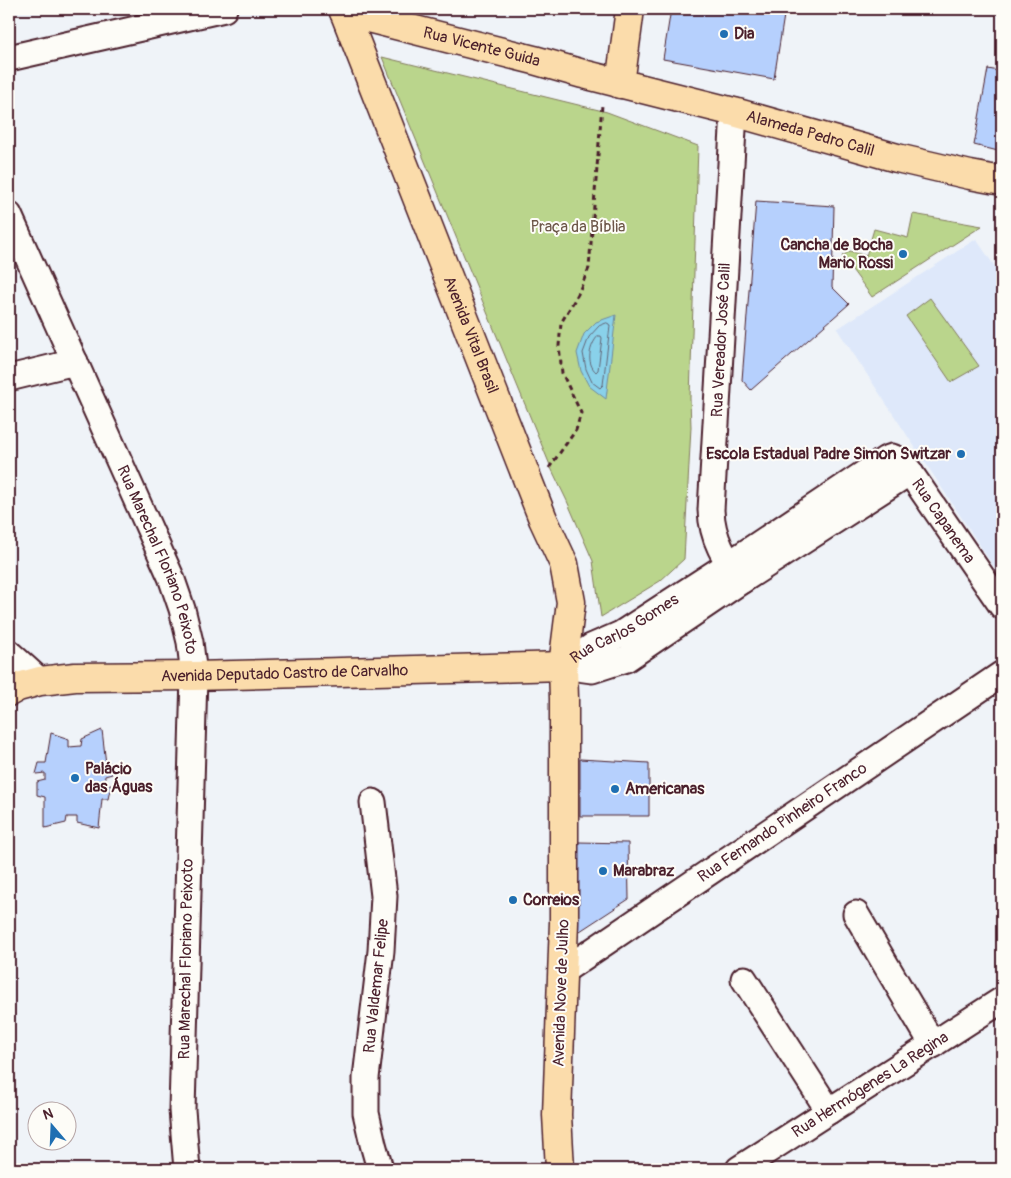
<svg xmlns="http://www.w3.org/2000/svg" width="1011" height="1178" font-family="Pangolin,sans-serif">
<rect width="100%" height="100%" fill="#eff3f8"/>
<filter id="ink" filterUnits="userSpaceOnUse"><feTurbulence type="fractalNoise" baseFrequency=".02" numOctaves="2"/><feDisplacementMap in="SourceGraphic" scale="10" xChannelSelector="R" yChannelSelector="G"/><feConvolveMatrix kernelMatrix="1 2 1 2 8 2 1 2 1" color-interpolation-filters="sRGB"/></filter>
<g filter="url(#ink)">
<path fill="#dee8fa" d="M976 239 1002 277V579L837 329Z"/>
<path fill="#bad58c" stroke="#827a5c" d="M382 57 607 112 698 146 690 398 691 427 684 559 660 581 601 617 593 561 567 501 552 470Z
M913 214 982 226 872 297 842 256 850 251 866 256 874 229 908 238Z
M930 298 979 366 951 382 906 316Z"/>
<path fill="#89d1ea" stroke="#708a9e" d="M616 315 606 399 589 386 581 371 577 353 584 334 596 322Z"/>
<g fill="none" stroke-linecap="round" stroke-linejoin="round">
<path stroke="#636677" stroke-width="1" d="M607 323 609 324 610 326 603 385 600 388 592 382 586 369 583 353 589 337 599 326Z
M598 336H601L602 338 598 370 596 372C586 363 589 346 598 336Z"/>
</g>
<path fill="#b6d0fd" stroke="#4a1f2b" d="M671 9H785L774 79 663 59Z
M1002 55V152L974 145 988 69 999 71Z
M756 201 834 206 832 287 849 304 751 390 742 380Z
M102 730 106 764 111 763 112 774 105 776 104 785H111L108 799H102L99 828 77 823V817H67L66 823 45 828V797L37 795V782L45 780V773L36 774 39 763H46L51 733 69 739V747L81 746 82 739Z
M580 759 649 763V816H580Z
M578 842 628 843 629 899 580 931 574 925Z"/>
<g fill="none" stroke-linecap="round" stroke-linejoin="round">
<g stroke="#4a1f2b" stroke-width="29">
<g id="minor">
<path d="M9 58 224 9"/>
<path d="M734 112 711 510C712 539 725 559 741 581"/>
<path id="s1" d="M9 215 171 577 182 609 190 642 194 676 182 1110 187 1169"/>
<path d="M9 378 75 362"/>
<path d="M9 653 40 681"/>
<path id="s2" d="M563 666 591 647 621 634 729 564 886 459 892 457 902 461 1002 606"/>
<path d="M563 666 592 670 626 659 741 581 910 472"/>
<path d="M373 802 384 896 381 951 366 1078V1113L373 1144 380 1169"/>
<path d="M856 914 933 1045"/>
<path id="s3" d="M563 971 1002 674"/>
<path d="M744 979 829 1111"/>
<path id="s4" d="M739 1169 829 1111 1002 1000"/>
</g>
</g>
<g stroke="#4a1f2b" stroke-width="31">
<g id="major">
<path id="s5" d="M343 9 543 519 564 564 571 602 563 666 564 699V922L557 1115 560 1169"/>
<path id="s6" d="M344 12 534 60 583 74 734 112 897 158 970 175 1002 181"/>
<path d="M620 84 630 9"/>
<path id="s7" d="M9 692 18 687 40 681 75 677 194 676 563 666"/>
</g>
</g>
<path stroke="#4a1f2b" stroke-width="3" stroke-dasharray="5 4" stroke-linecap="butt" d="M549 468 576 430 581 413 562 373 559 346 561 323 578 294 589 268 602 105"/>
<use href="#minor" stroke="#fdfcf7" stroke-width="25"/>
<use href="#major" stroke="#fbdcab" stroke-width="28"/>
</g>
</g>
<g fill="#1f6fb2" stroke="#fdfcf7" stroke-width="2">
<circle cx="724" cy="34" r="5"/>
<circle cx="903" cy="254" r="5"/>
<circle cx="961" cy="454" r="5"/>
<circle cx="75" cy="778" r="5"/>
<circle cx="615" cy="789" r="5"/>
<circle cx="603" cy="871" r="5"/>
<circle cx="513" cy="900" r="5"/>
</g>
<g text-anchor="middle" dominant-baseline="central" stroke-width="4" stroke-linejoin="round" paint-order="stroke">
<g font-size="16" font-weight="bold" fill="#4a1f2b" stroke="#fdfcf7" text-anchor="start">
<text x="734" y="34">Dia</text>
<text x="893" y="245" text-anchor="end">Cancha de Bocha<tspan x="893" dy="18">Mario Rossi</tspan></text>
<text x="951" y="454" text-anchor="end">Escola Estadual Padre Simon Switzar</text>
<text x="85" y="769">Palácio<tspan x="85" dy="18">das Águas</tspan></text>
<text x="625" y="789">Americanas</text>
<text x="613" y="871">Marabraz</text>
<text x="523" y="900">Correios</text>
</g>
<g font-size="16" fill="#4a1f2b" stroke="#fdfcf7">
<text stroke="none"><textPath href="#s6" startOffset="142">Rua Vicente Guida</textPath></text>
<text stroke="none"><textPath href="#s6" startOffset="482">Alameda Pedro Calil</textPath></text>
<text stroke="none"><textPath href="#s5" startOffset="350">Avenida Vital Brasil</textPath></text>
<text transform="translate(721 340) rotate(-87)">Rua Vereador José Calil</text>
<text stroke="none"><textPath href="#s2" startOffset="474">Rua Capanema</textPath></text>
<text stroke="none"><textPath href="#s1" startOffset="376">Rua Marechal Floriano Peixoto</textPath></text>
<text stroke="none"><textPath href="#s2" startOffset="72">Rua Carlos Gomes</textPath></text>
<text stroke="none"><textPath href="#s7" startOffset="278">Avenida Deputado Castro de Carvalho</textPath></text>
<text stroke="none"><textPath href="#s3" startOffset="265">Rua Fernando Pinheiro Franco</textPath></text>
<text transform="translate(186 959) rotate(-89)">Rua Marechal Floriano Peixoto</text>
<text transform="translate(376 986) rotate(-84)">Rua Valdemar Felipe</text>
<text transform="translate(561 993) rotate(-88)">Avenida Nove de Julho</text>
<text stroke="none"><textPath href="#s4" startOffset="156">Rua Hermógenes La Regina</textPath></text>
</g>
<g font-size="16" fill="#6c5648" stroke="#fdfcf7">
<text x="578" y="227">Praça da Bíblia</text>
</g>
</g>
<rect width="1011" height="1178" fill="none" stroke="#fdfcf7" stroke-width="30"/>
<rect x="15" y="15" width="981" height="1148" fill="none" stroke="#4a1f2b" stroke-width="2" filter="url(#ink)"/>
<g transform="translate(52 1126) rotate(341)"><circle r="24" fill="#fdfcf7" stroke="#b5a4a5"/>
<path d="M0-4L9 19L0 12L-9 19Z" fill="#1f6fb2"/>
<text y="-8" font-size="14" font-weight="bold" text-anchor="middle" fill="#4a1f2b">N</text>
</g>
</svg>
